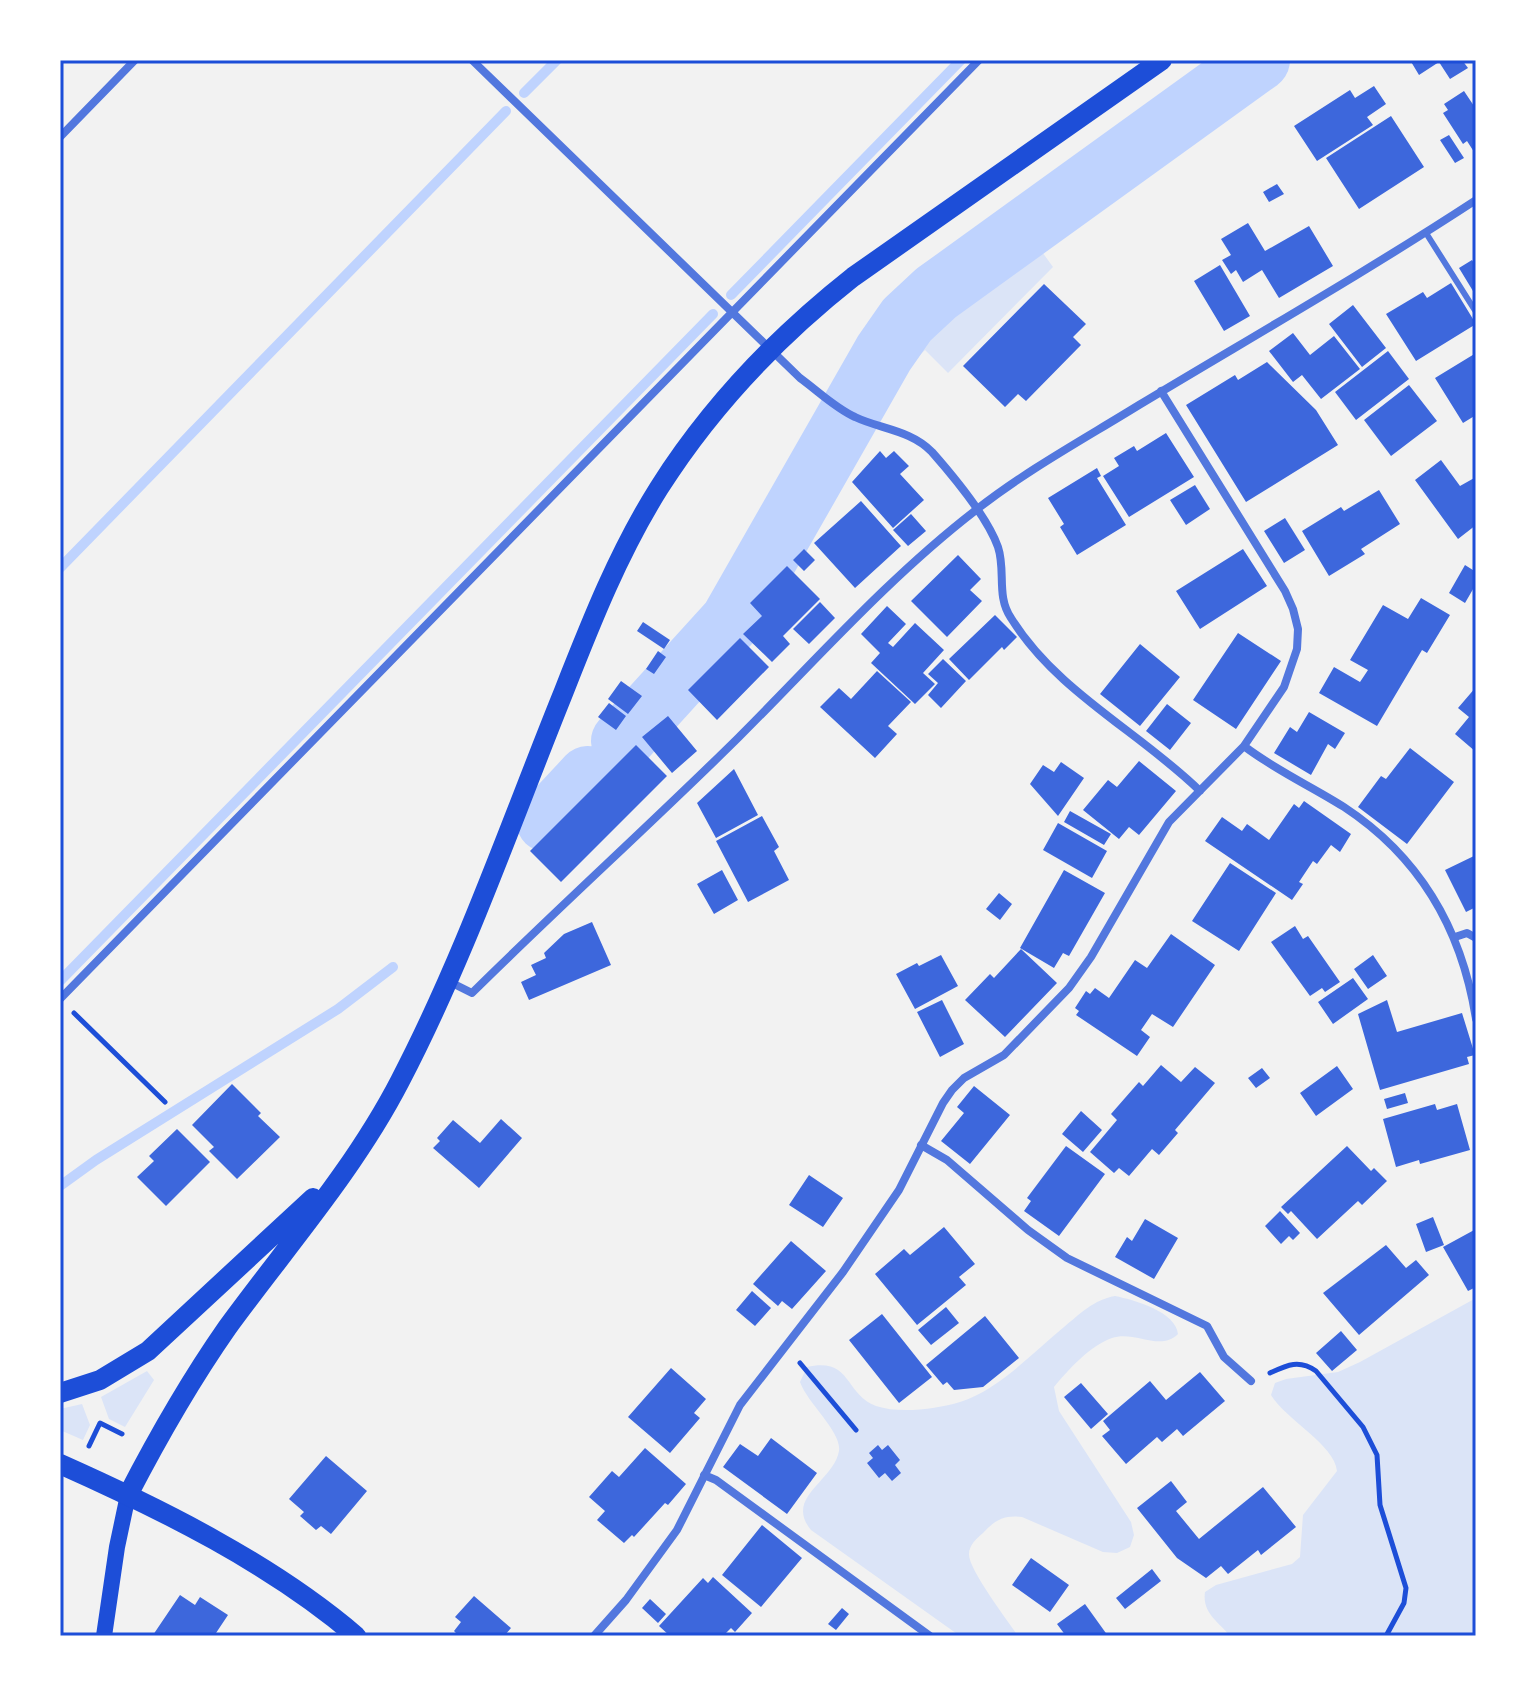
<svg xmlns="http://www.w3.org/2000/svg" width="1536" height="1696" font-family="'DejaVu Sans',sans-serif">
<rect width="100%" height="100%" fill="#f2f2f2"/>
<path fill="#dbe4f7" d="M1032 238 1053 267 948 373 925 350 862 412 903 342 928 314Z
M1115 1296C1135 1300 1176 1312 1178 1334 1160 1352 1134 1330 1112 1338 1091 1345 1068 1370 1054 1387L1059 1411 1131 1522 1134 1535 1130 1547 1117 1553 1103 1552 1022 1517C1004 1515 995 1520 983 1533 977 1538 969 1545 969 1554 968 1569 1008 1621 1018 1636H960L811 1530C784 1497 834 1481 839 1451 842 1432 808 1404 800 1382L807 1367C852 1357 844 1394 876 1406 900 1414 936 1409 960 1402 1000 1389 1032 1353 1064 1327 1080 1314 1093 1300 1115 1296Z
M1476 1298V1636H1230C1218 1621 1202 1613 1205 1592L1216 1585 1292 1564 1300 1557 1303 1515 1337 1471C1335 1445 1285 1419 1271 1395L1275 1383 1286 1379 1338 1372 1360 1362Z
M147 1371 154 1380 125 1427 109 1419 101 1397Z
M82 1404 90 1425 83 1440 60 1430V1409Z"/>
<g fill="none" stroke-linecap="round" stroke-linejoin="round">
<path stroke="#bfd3fe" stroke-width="10" d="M524 93 557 60
M731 295 961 60
M60 568 506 111
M60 981 713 314
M60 1186 96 1160 338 1009 393 967"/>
<path stroke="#bfd3fe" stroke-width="62" d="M622 741 731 621 884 353 907 320 936 293 1259 60
M547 821 588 777"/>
</g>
<path fill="#3d67dc" d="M1410 60H1462L1468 68 1450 79 1439 62 1419 75Z
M1374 86 1386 104 1367 117 1373 125 1317 161 1294 126 1350 90 1355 98Z
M1464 91 1476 109V155L1467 141 1463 144 1443 113 1448 110 1444 104Z
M1391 116 1424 167 1359 209 1326 158Z
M1449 135 1464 158 1455 163 1440 140Z
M1277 184 1284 194 1269 202 1263 192Z
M1248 223 1265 251 1309 226 1333 266 1279 298 1262 270 1243 282 1236 270 1231 274 1222 260 1231 255 1221 239Z
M1472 260 1476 266V296L1459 268Z
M1220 265 1250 316 1224 331 1194 281Z
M1451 283 1476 324 1416 361 1386 314 1423 292 1427 298Z
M1044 284 1086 324 1073 337 1081 345 1026 401 1018 394 1005 407 963 366Z
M1353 305 1386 348 1362 367 1329 324Z
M1293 333 1310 355 1334 336 1360 369 1321 399 1302 375 1293 382 1269 351Z
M1388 351 1409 379 1356 420 1335 392Z
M1476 353V415L1463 423 1435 378Z
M1267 362 1316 410 1338 445 1246 502 1186 405 1235 375 1238 380Z
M1409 385 1437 421 1391 456 1364 420Z
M1166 433 1194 477 1129 517 1103 476 1119 466 1114 458 1134 446 1137 451Z
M880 451 886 458 894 451 909 466 900 474 924 500 893 528 852 482Z
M1441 460 1460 486 1476 477V525L1458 539 1415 480Z
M1097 468 1101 476 1097 478 1126 525 1077 555 1060 527 1064 524 1048 498Z
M1195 485 1210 509 1186 525 1170 500Z
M1379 490 1400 524 1361 549 1365 554 1329 576 1302 531 1341 507 1344 511Z
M861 501 901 546 855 588 814 543Z
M911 514 926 531 908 546 893 530Z
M1285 518 1305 550 1284 563 1264 531Z
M804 549 815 560 804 571 793 560Z
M1243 549 1267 586 1200 629 1176 591Z
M958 555 981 579 970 590 982 601 947 637 911 601Z
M1465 565 1476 572V584L1465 603 1449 593Z
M787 566 820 599 783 636 790 644 772 662 743 634 762 616 750 603Z
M1421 598 1450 615 1427 653 1422 650 1377 726 1319 693 1334 667 1360 682 1368 670 1350 660 1383 605 1408 619Z
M820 602 835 618 809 644 793 629Z
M887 606 906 624 888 643 893 647 915 623 944 650 923 673 935 684 915 704 871 663 880 653 861 634Z
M995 615 1017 637 1004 650 1002 647 969 680 949 659Z
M643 622 670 640 664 649 637 631Z
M1238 633 1281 661 1236 729 1193 700Z
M740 638 769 667 717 720 688 690Z
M1140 644 1180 677 1140 726 1100 694Z
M658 651 666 657 654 674 646 669Z
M943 659 966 681 941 708 928 695 938 683 928 674Z
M877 671 911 702 888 726 897 734 875 758 820 707 839 688 851 699Z
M621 681 642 696 628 714 608 699Z
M1476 687V752L1455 734 1469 717 1458 708Z
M609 703 626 716 616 730 598 717Z
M1167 704 1191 723 1170 750 1146 731Z
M1309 712 1345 733 1335 749 1328 744 1311 775 1274 753 1290 727 1297 732Z
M668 716 697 751 672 773 642 737Z
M636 745 667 776 561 882 530 851Z
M1410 748 1454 782 1407 844 1358 807 1381 776 1386 779Z
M1139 761 1176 791 1139 835 1129 827 1119 839 1083 810 1108 780 1117 787Z
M1061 762 1084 778 1058 816 1030 784 1043 765 1054 772Z
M734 769 758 815 716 838 697 803Z
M1304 801 1351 834 1340 852 1331 845 1317 864 1313 861 1299 882 1303 884 1292 900 1205 841 1222 817 1242 831 1247 824 1269 840 1294 804 1299 808Z
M1070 811 1111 834 1104 845 1064 822Z
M762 816 779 847 774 851 789 880 748 902 716 841Z
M1058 823 1107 851 1092 878 1043 850Z
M1476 855V907L1466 912 1445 870Z
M1230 863 1276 893 1239 951 1192 921Z
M722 870 738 900 714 914 697 884Z
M1064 870 1105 893 1069 956 1063 953 1054 968 1020 948Z
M999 893 1012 904 1000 920 986 909Z
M592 922 611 965 529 1000 521 982 536 975 531 965 546 958 544 953 564 934Z
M1295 926 1303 939 1308 936 1340 982 1325 992 1322 988 1310 996 1271 942Z
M1171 934 1215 965 1173 1027 1152 1014 1141 1030 1150 1037 1137 1056 1076 1015 1079 1011 1075 1008 1086 991 1090 994 1095 988 1109 998 1135 960 1147 968Z
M1021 949 1057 983 1005 1037 965 1000 990 974 994 978Z
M941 955 958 986 915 1009 896 974 917 963 919 966Z
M1373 955 1387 976 1368 989 1354 969Z
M1353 978 1368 999 1333 1024 1318 1002Z
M942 1000 964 1044 940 1057 917 1012Z
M1387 1000 1397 1032 1462 1013 1475 1055 1467 1057 1469 1064 1380 1090 1358 1014Z
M1161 1065 1181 1082 1195 1067 1215 1083 1175 1130 1178 1133 1159 1155 1152 1149 1129 1176 1119 1168 1114 1173 1090 1152 1117 1120 1111 1114 1139 1082 1143 1086Z
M1337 1066 1353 1089 1316 1116 1300 1093Z
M1262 1068 1270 1078 1256 1088 1248 1078Z
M232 1084 261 1113 258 1116 280 1137 237 1179 209 1151 214 1147 192 1125Z
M974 1086 1010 1115 970 1164 941 1141 964 1113 957 1107Z
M1405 1093 1408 1103 1387 1109 1384 1099Z
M1435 1104 1437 1110 1457 1104 1470 1150 1420 1164 1419 1160 1396 1167 1383 1119Z
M1081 1111 1102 1130 1083 1152 1062 1134Z
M501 1119 522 1138 479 1188 433 1148 440 1141 437 1138 453 1120 480 1143Z
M177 1129 210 1162 166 1206 137 1177 154 1161 149 1156Z
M1066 1146 1105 1174 1059 1236 1024 1211 1031 1201 1027 1198Z
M1347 1146 1371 1171 1374 1168 1387 1181 1362 1205 1358 1201 1317 1239 1291 1211 1288 1214 1281 1207Z
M809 1175 843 1198 823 1227 789 1205Z
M1280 1211 1300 1233 1293 1240 1289 1236 1281 1244 1265 1226Z
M1433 1217 1444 1245 1426 1252 1416 1224Z
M1145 1219 1178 1238 1154 1279 1115 1257 1127 1237 1132 1241Z
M944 1227 975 1264 959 1277 966 1285 917 1325 875 1274 904 1249 910 1255Z
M1476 1229V1287L1468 1291 1443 1247Z
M791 1241 826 1271 792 1309 782 1301 778 1306 753 1284Z
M1386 1245 1406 1268 1416 1260 1429 1275 1359 1335 1323 1293Z
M752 1291 771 1308 755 1326 736 1310Z
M946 1307 959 1323 931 1345 918 1330Z
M882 1314 932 1377 899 1403 849 1340Z
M985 1316 1019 1358 983 1387 954 1390 947 1382 943 1385 926 1365Z
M1341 1331 1357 1350 1332 1371 1316 1353Z
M671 1368 706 1399 694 1413 700 1418 670 1453 628 1417Z
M1200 1372 1225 1401 1183 1436 1177 1429 1162 1442 1157 1437 1126 1464 1102 1436 1110 1430 1103 1421 1150 1381 1166 1400Z
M1081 1383 1108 1414 1091 1429 1064 1397Z
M771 1438 817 1473 787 1514 723 1467 740 1444 758 1456Z
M878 1445 882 1450 888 1445 900 1460 895 1465 901 1473 892 1481 885 1473 879 1478 867 1463 873 1458 869 1453Z
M645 1448 686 1484 668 1505 665 1503 634 1537 632 1535 624 1543 597 1520 605 1511 589 1497 612 1471 619 1477Z
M326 1456 367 1491 331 1534 321 1526 316 1530 300 1516 304 1512 289 1499Z
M1171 1481 1187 1502 1176 1511 1199 1539 1263 1487 1296 1527 1261 1555 1258 1550 1228 1574 1221 1566 1206 1578 1177 1558 1137 1508Z
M762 1525 802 1558 761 1607 722 1575Z
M1031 1558 1069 1585 1050 1612 1012 1585Z
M1152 1569 1161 1581 1125 1609 1116 1598Z
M713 1577 752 1613 735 1632 731 1628 723 1636H670L659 1626 703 1578 708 1583Z
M180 1595 195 1605 200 1597 228 1615 214 1636 153 1635Z
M474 1596 511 1628 504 1636H455L457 1634 454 1631 461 1622 455 1617Z
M650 1599 666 1614 658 1623 642 1608Z
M1085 1604 1108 1636H1066L1057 1624Z
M842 1608 849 1614 836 1630 828 1624Z"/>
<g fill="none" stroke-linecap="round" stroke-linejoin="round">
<path stroke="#1d4ed8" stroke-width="5" d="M74 1013 165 1102
M800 1363 856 1430
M1270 1373C1287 1365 1299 1359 1316 1371L1363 1427 1377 1455 1380 1505 1406 1588 1404 1603 1386 1636
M89 1446 100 1423 122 1434"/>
<path stroke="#5277de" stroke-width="6" d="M1426 233 1476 312"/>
<path stroke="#5277de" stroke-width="8" d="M472 60 800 378C818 391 835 408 855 417 880 429 911 430 932 452 954 477 987 516 998 547 1006 571 996 596 1011 618 1057 692 1140 732 1200 791
M60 137 135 60
M1244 746C1275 770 1311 786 1344 807 1420 857 1462 930 1476 1019
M1455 937 1467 933 1476 938
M450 982 472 993C560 906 651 824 738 738 816 660 889 577 976 510 1027 470 1084 439 1139 405 1252 337 1366 272 1476 200
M60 999 979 60
M921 1145 947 1160 1028 1230 1067 1258 1207 1326 1224 1357 1251 1381
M704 1475 716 1480 930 1636
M594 1636 626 1600 677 1530 740 1405 843 1272 899 1190 943 1103 952 1090 964 1078 1004 1055 1069 988 1091 957 1169 822 1244 746 1284 687 1297 649 1298 629 1293 609 1285 591 1161 391"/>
<path stroke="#1d4ed8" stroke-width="16" d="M104 1636 117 1547 128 1495"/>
<path stroke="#1d4ed8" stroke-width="20" d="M60 1393 100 1380 148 1351 313 1198
M60 1464C161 1509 272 1564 356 1636
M128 1495C158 1437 190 1381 227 1328 286 1247 354 1170 400 1081 464 958 510 825 562 696 590 625 618 553 659 488 711 406 777 337 853 277L1162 60"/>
</g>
<rect width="1536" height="1696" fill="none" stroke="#ffffff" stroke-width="124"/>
<rect x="62" y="62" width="1412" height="1572" fill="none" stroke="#1d4ed8" stroke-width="3"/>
</svg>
